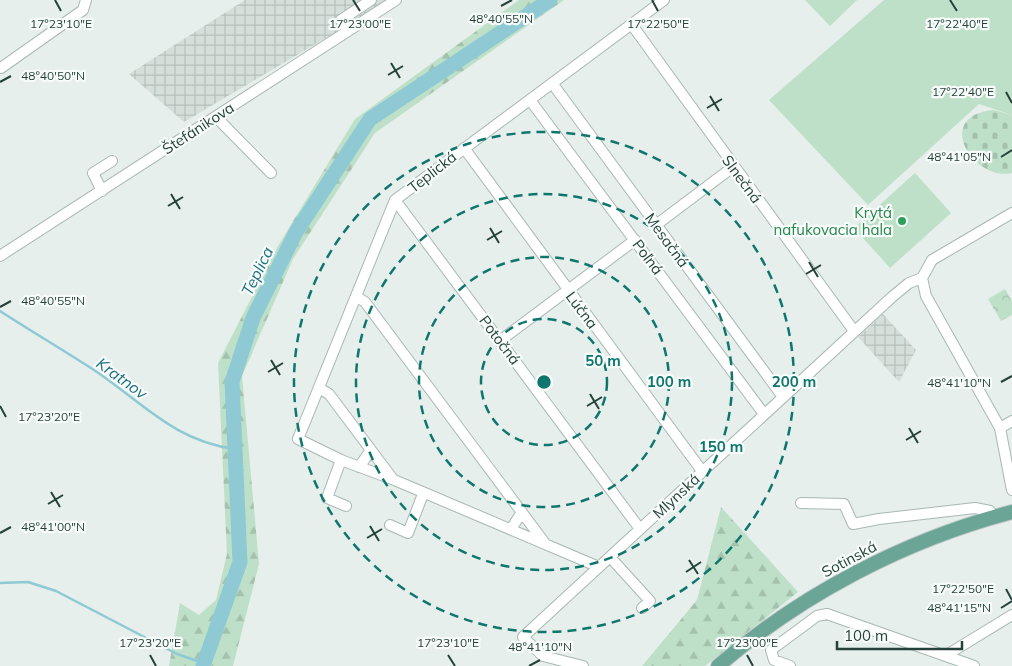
<svg xmlns="http://www.w3.org/2000/svg" width="1012" height="666" font-family="Mulish,sans-serif">
<defs>
<pattern id="industrial-grid" width="8" height="8" patternUnits="userSpaceOnUse" patternTransform="scale(1.25)"><rect width="8" height="8" fill="#d4dfda"/><path d="M0 4h8M4 0v8" fill="none" stroke="#b6c1bc"/></pattern>
<pattern id="forest-firs" width="22" height="20" patternUnits="userSpaceOnUse" patternTransform="scale(1.25)"><rect width="22" height="20" fill="#bfe0c8"/><path d="M5 1l3.5 6h-7zM16 11l3.5 6h-7z" fill="#a4c1ad"/></pattern>
<pattern id="cemetery-stones" width="16" height="16" patternUnits="userSpaceOnUse" patternTransform="scale(1.25)"><rect width="16" height="16" fill="#bfe0c8"/><path d="M2 7V4a2 2 0 0 1 4 0v3zM10 15v-3a2 2 0 0 1 4 0v3z" fill="#a4c1ad"/></pattern>
<pattern id="park-crowns" width="20" height="18" patternUnits="userSpaceOnUse" patternTransform="scale(1.25)"><rect width="20" height="18" fill="#bfe0c8"/><path d="M2 6a3 3 0 1 1 6 0M12 15a3 3 0 1 1 6 0" fill="none" stroke="#a4c1ad"/></pattern>
</defs>
<rect width="100%" height="100%" fill="#e6efeb"/>
<path fill="url(#industrial-grid)" d="M245 0H390L184 122 129 74Z
M883 314 916 350 899 382 858 337Z"/>
<path fill="#bfe0c8" d="M805 0H857L830 26Z
M884 0H1012V115L979 104 868 205 769 100Z
M915 173 951 213 890 268 854 228Z"/>
<path fill="url(#forest-firs)" d="M519 0H564L375 133 293 259 242 376 259 564 233 666H169L180 603 199 615 216 600 227 554 218 363 278 246 355 119Z
M721 507 798 592 705 666H642L697 600Z"/>
<path fill="url(#cemetery-stones)" d="M994 110 1012 115V173C973 182 932 115 994 110Z"/>
<path fill="url(#park-crowns)" d="M1005 289 1012 301V315L1001 321 988 299Z"/>
<g fill="none" stroke-linecap="round" stroke-linejoin="round">
<path stroke="#8ec9d4" stroke-width="2.5" d="M0 311C31 331 63 350 94 370 142 402 174 441 235 449
M0 583 28 582 56 591 177 654 203 663"/>
<path stroke="#8ec9d4" stroke-width="15" d="M203 666 240 562 232 382 253 318 296 232 370 119 550 0"/>
<g stroke="#a8b8b2" stroke-width="12">
<path id="minor" d="M632 25 854 331
M348 31 341 20 371 0
M1 68 76 15 83 10 86 0
M552 83 783 397
M530 100 764 414
M216 117 271 173
M464 148 702 471
M102 191 93 173 112 161
M395 200 640 529
M1012 213 932 260 922 278 926 296 1000 428 1012 490
M656 225 733 167
M0 256 396 0
M357 297 365 302 544 542
M501 340 635 240
M319 388 329 394 392 478
M1000 428 1012 421
M341 460 327 498 346 506
M359 467 371 450
M801 503 844 504 853 524 879 519 975 508 990 511 994 517
M390 525 408 533 423 494
M511 529 522 512
M610 557 650 601 642 608
M599 567 392 479 341 460 298 439 395 200 664 0
M945 656 1012 615
M583 666 543 656 523 637 892 297 909 283 922 278
M790 666 774 660 771 650 817 616 827 614 974 666"/>
</g>
<g stroke="#c2cac8" stroke-width="16">
<path id="major" d="M718 666C802 594 905 540 1012 512"/>
</g>
<use href="#minor" stroke="#fff" stroke-width="10"/>
<use href="#major" stroke="#6aa596" stroke-width="14"/>
</g>
<path fill="none" stroke="#24423a" stroke-width="2" d="M55 0 61 11M353 0 360 11M652 0 658 11M950 0 957 11M501 6 512 0M391 63 400 78M388 75 403 66M0 82 11 76M1006 92 1012 103M710 96 719 111M707 108 722 99M1001 157 1012 150M171 194 180 209M168 206 183 197M490 228 499 243M487 240 502 231M809 262 818 277M806 274 821 265M0 307 11 301M271 360 280 375M268 372 283 363M1001 382 1012 376M590 394 599 409M0 406 6 417M587 406 602 397M909 428 918 443M906 440 921 431M51 492 60 507M48 504 63 495M370 526 379 541M0 533 11 527M367 538 382 529M689 560 698 574M686 572 701 562M1006 589 1012 600M1001 608 1012 601M150 655 156 666M448 655 455 666M747 655 753 666M529 666 540 660"/>
<g fill="none" stroke="#0f766e" stroke-width="2.5" stroke-dasharray="9 6">
<circle cx="544" cy="382" r="63"/>
<circle cx="544" cy="382" r="125"/>
<circle cx="544" cy="382" r="188"/>
<circle cx="544" cy="382" r="250"/>
</g>
<circle fill="#2e9e5b" stroke="#f7fbf9" stroke-width="2" cx="902" cy="221" r="5"/>
<g text-anchor="middle" dominant-baseline="central" stroke-width="4.5" stroke-linejoin="round" paint-order="stroke">
<g font-size="15" fill="#24423a" stroke="#f7fbf9">
<text transform="translate(198 128) rotate(-33)">Štefánikova</text>
<text transform="translate(432 172) rotate(-38)">Teplická</text>
<text transform="translate(742 179) rotate(54)">Slnečná</text>
<text transform="translate(667 240) rotate(54)">Mesačná</text>
<text transform="translate(648 257) rotate(53)">Poľná</text>
<text transform="translate(582 310) rotate(53)">Lúčna</text>
<text transform="translate(500 340) rotate(53)">Potočná</text>
<text transform="translate(676 496) rotate(-43)">Mlynská</text>
<text transform="translate(849 559) rotate(-28)">Sotinská</text>
</g>
<g font-size="15" fill="#27864d" stroke="#f7fbf9" text-anchor="end">
<text x="892" y="212">Krytá<tspan x="892" dy="17">nafukovacia hala</tspan></text>
</g>
<g font-size="16" font-style="italic" fill="#1c6f80" stroke="#f7fbf9">
<text transform="translate(257 271) rotate(-64)">Teplica</text>
<text transform="translate(122 378) rotate(36)">Kratnov</text>
</g>
</g>
<g font-size="12" text-anchor="middle" fill="#24423a" stroke="#f7fbf9" stroke-width="4.5" stroke-linejoin="round" paint-order="stroke">
<text x="501" y="23">48°40'55"N</text>
<text x="61" y="28">17°23'10"E</text>
<text x="360" y="28">17°23'00"E</text>
<text x="658" y="28">17°22'50"E</text>
<text x="957" y="28">17°22'40"E</text>
<text x="53" y="80">48°40'50"N</text>
<text x="963" y="96">17°22'40"E</text>
<text x="959" y="161">48°41'05"N</text>
<text x="53" y="305">48°40'55"N</text>
<text x="959" y="387">48°41'10"N</text>
<text x="49" y="421">17°23'20"E</text>
<text x="53" y="531">48°41'00"N</text>
<text x="963" y="593">17°22'50"E</text>
<text x="959" y="612">48°41'15"N</text>
<text x="150" y="647">17°23'20"E</text>
<text x="448" y="647">17°23'10"E</text>
<text x="747" y="647">17°23'00"E</text>
<text x="540" y="651">48°41'10"N</text>
</g>
<circle cx="544" cy="382" r="8" fill="#0f766e" stroke="#f7fbf9" stroke-width="2.5"/>
<g font-size="15" text-anchor="middle" font-weight="bold" fill="#0f766e" stroke="#f7fbf9" stroke-width="4.5" stroke-linejoin="round" paint-order="stroke">
<text x="603" y="366">50 m</text>
<text x="669" y="387">100 m</text>
<text x="794" y="387">200 m</text>
<text x="721" y="452">150 m</text>
</g>
<path d="M837 641v8h125v-8" fill="none" stroke="#24423a" stroke-width="2.5"/>
<text x="844" y="641" font-size="15" fill="#24423a" stroke="#f7fbf9" stroke-width="4" paint-order="stroke">100 m</text>
</svg>
